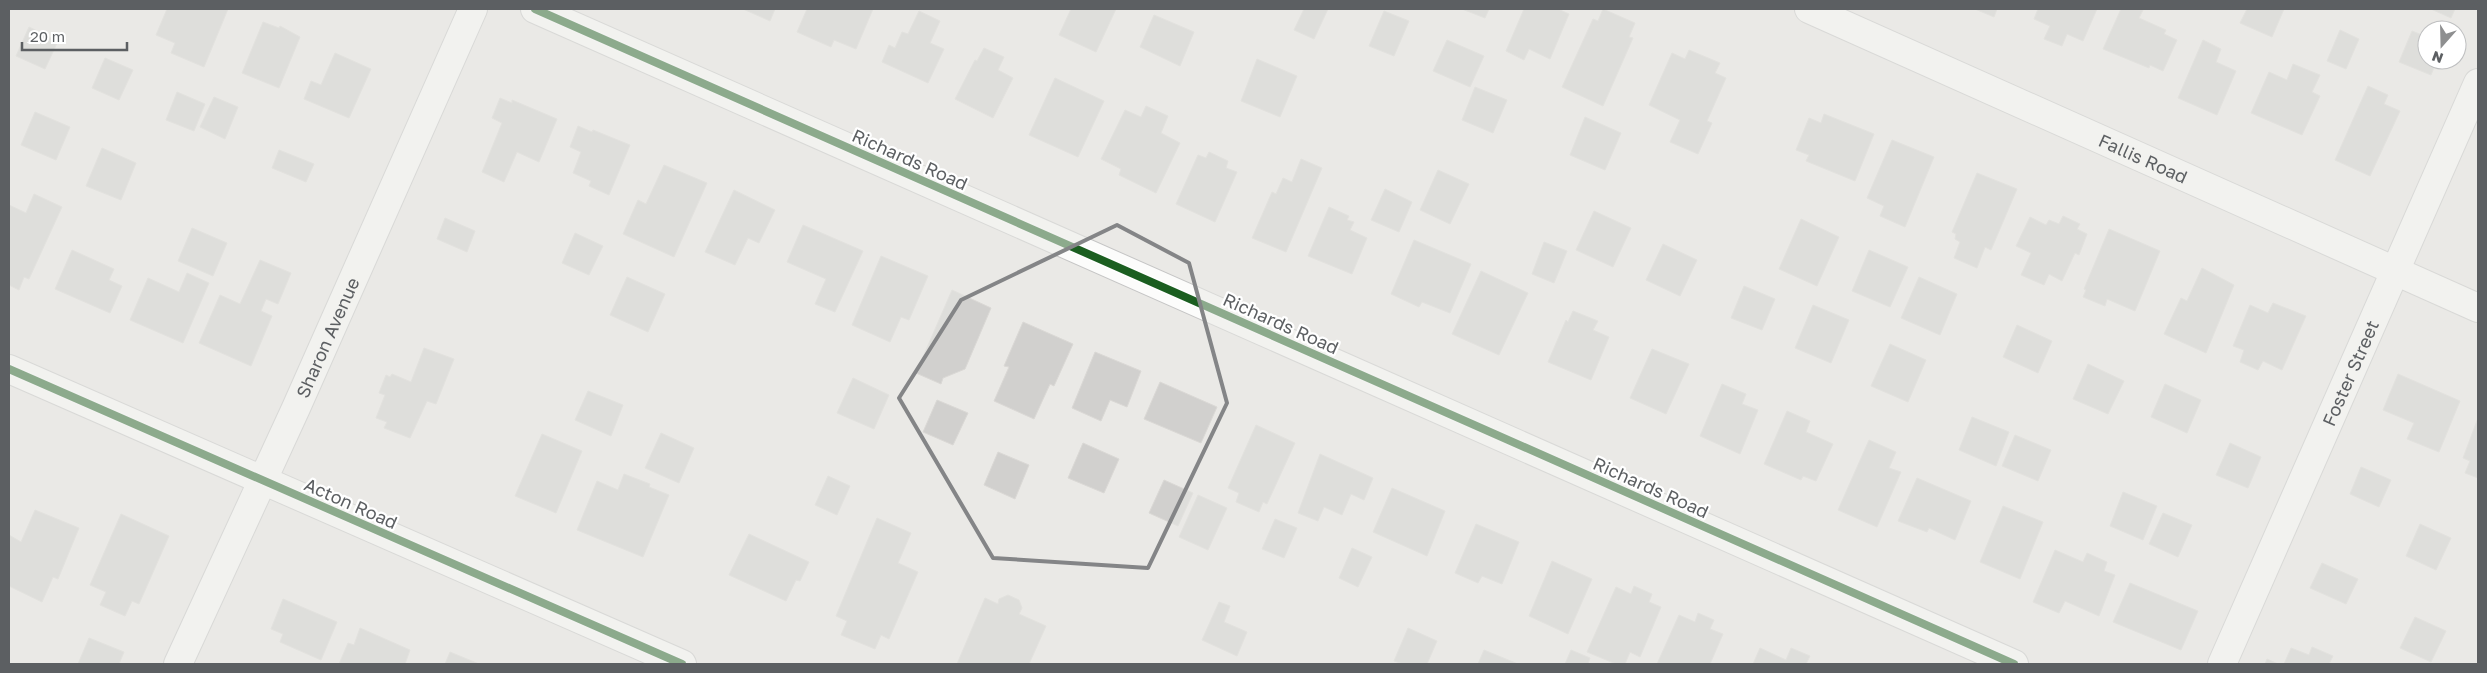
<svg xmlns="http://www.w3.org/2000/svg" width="2487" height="673" font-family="'Golos Text',sans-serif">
<rect width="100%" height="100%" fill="#eae9e6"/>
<path fill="#d1d0ce" stroke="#dad8d5" d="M167 9H228L204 67 171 53 175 43 156 35Z
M743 9H775L770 21Z
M807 9H873L856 49 834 40 831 47 797 32Z
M1071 9H1116L1096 52 1059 35Z
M1304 9H1328L1314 39 1294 30Z
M1462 9H1489L1485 18Z
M1524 9H1558L1569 14 1550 59 1529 49 1524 60 1506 51Z
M1603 9 1635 23 1629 37 1633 38 1603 106 1562 87 1593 19 1598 21Z
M1975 9H1997L1994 17Z
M2038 9H2097L2083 41 2067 34 2062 46 2044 39 2050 26 2034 19Z
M2121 9 2143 10 2139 18 2166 30 2164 34 2177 40 2163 71 2150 65 2149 68 2103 49Z
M2247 9H2284L2272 37 2240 23Z
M2431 9H2455L2451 18Z
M919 11 940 21 930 43 944 49 928 83 882 62 889 45 895 48 902 32 908 34Z
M1384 11 1409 21 1394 56 1369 46Z
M1154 15 1194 32 1180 66 1140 47Z
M263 22 279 28 280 26 300 37 279 88 242 73Z
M29 27 58 41 45 69 16 56Z
M2340 30 2359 39 2346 69 2327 61Z
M2412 31 2427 37V60H2437L2431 75 2399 62Z
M1447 40 1484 56 1470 87 1433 71Z
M2203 40 2221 49 2216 62 2236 71 2217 115 2178 98Z
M984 48 1004 57 998 70 1013 78 993 118 955 99 975 60 977 61Z
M1689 50 1720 63 1715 73 1726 78 1707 121 1712 123 1698 154 1670 142 1680 120 1649 105 1672 53 1685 59Z
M335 53 371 69 349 118 304 99 311 81 321 85Z
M105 58 133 70 119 100 92 88Z
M1257 59 1297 76 1280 117 1241 101Z
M2293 64 2320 75 2312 92 2320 96 2302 135 2251 113 2269 72 2287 80Z
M1055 78 1104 101 1078 157 1029 135Z
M2368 86 2388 95 2384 104 2400 111 2370 176 2335 160Z
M1475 87 1507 100 1493 133 1462 120Z
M177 92 205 104 194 131 166 120Z
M214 97 238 107 225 139 200 127Z
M500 98 512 103V100L557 119 539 162 517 152 504 182 482 172 502 123 492 118Z
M1146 106 1168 116 1161 133 1180 143 1156 193 1119 175 1121 169 1101 159 1125 110 1141 117Z
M35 112 70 127 56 160 21 145Z
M1824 114 1874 134 1855 181 1806 161 1809 155 1796 150 1809 118 1821 123Z
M1585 117 1621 133 1605 170 1570 155Z
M578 126 592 132 593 130 630 145 609 195 589 186 591 181 573 173 581 152 570 147Z
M1892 140 1934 157 1905 227 1880 216 1884 206 1867 198Z
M102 148 136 163 121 200 86 186Z
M279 150 314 164 306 182 272 168Z
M1209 152 1228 161 1226 168 1237 172 1215 222 1176 204 1198 155 1206 158Z
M1301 159 1322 168 1286 252 1252 238 1272 192 1276 194 1283 178 1292 182Z
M664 165 707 183 674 257 623 234 638 200 646 204Z
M1438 170 1469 184 1450 224 1420 210Z
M1977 173 2017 189 1991 250 1985 247 1977 268 1954 258 1960 242 1955 239 1956 234 1952 232Z
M1385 189 1412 202 1399 232 1371 220Z
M734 190 775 210 759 243 748 238 735 265 705 252Z
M34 194 62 207 29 279 24 277 19 290 9 285V205L26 213Z
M1329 207 1349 216 1347 220 1354 222 1350 230 1367 238 1352 274 1308 256Z
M1594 211 1631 228 1613 267 1576 250Z
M2063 216 2080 224 2077 229 2087 234 2079 255 2075 253 2062 281 2049 274 2044 285 2021 275 2031 253 2016 246 2030 217 2046 225 2049 220 2059 224Z
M445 218 475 231 467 252 437 239Z
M1801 219 1839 237 1817 286 1779 269Z
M803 225 863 251 835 312 815 304 826 279 787 262Z
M192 228 227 243 213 276 178 261Z
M2109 229 2160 251 2135 311 2107 299 2105 306 2083 297 2086 290 2084 289Z
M575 233 603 246 589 275 562 263Z
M1414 240 1471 264 1450 313 1422 302 1419 307 1391 294Z
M1544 242 1567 251 1554 283 1532 274Z
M1663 244 1697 260 1680 296 1646 280Z
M72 250 114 269 109 280 122 286 110 313 55 289Z
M1869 250 1908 267 1890 307 1852 291Z
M881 256 928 276 909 320 901 317 890 342 852 325Z
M260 260 291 273 278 304 266 299 261 311 272 316 251 366 199 343 220 295 240 304Z
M2202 268 2234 285 2206 353 2164 334 2181 298 2187 301Z
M1481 271 1528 293 1499 355 1452 334Z
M187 273 209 283 183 343 130 320 148 278 179 292Z
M627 277 665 294 648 332 610 315Z
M1919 277 1957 294 1940 335 1901 318Z
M1744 286 1775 299 1762 330 1731 318Z
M952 290 991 308 965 369 943 378 941 384 916 373Z
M2273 303 2306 316 2282 370 2263 361 2258 370 2240 362 2244 350 2233 346 2250 305 2268 313Z
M1813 305 1849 320 1831 363 1795 348Z
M1573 311 1598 321 1593 330 1609 337 1591 380 1548 362 1566 320 1568 322Z
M1023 322 1073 344 1054 386 1050 384 1034 419 994 401 1009 367 1004 366Z
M2017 325 2052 341 2038 373 2003 357Z
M1890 344 1926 360 1908 402 1871 386Z
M424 348 454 359 436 404 427 401 410 438 384 428 387 422 376 418 385 395 379 393 386 375 390 377 392 374 411 382Z
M1652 349 1689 364 1666 414 1630 398Z
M1095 352 1141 371 1127 407 1110 400 1101 421 1072 408Z
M2088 364 2124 381 2108 414 2073 399Z
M2398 374 2460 401 2439 452 2407 439 2414 423 2383 410Z
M853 378 889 395 874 429 837 413Z
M1160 382 1217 407 1201 443 1144 419Z
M1722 384 1746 394 1742 404 1758 410 1740 454 1700 436Z
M2165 384 2201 400 2187 433 2151 417Z
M588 391 623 405 611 436 575 420Z
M937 400 968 413 953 445 923 432Z
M1787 411 1810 421 1806 432 1833 444 1816 481 1803 476 1801 480 1764 464Z
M1972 417 2009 432 1996 466 1959 450Z
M2478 418V478L2465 473 2470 461 2463 458Z
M1256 425 1295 443 1267 504 1263 502 1259 512 1236 502 1239 493 1228 488Z
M661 433 694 448 679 483 645 468Z
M542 434 582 451 556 513 515 496Z
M2015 435 2051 450 2038 481 2002 466Z
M1869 440 1896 452 1889 468 1901 472 1877 527 1838 510Z
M1083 443 1119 459 1104 493 1068 478Z
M2230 443 2261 457 2248 488 2216 475Z
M998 452 1029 465 1015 499 984 485Z
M1320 454 1373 478 1364 500 1351 494 1342 515 1324 507 1318 521 1298 513Z
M2361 467 2391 480 2379 507 2350 494Z
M624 474 650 484 649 487 669 495 643 557 577 530 597 481 618 490Z
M828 476 850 486 837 515 815 505Z
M1917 478 1971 501 1955 540 1929 528 1927 532 1898 521Z
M1164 480 1193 493 1178 526 1149 513Z
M1392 488 1445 511 1427 556 1373 532Z
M2123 492 2157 506 2143 540 2110 526Z
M1198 495 1227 508 1208 550 1179 537Z
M2003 506 2043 522 2020 579 1980 562Z
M35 510 79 528 58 579 53 577 42 602 9 586V535L21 542Z
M2163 513 2192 525 2178 557 2149 544Z
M121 514 169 536 139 604 132 601 125 616 100 605 106 592 90 585Z
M877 518 911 533 898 563 918 572 889 639 881 635 875 649 841 635 847 621 836 616Z
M1275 519 1297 528 1284 558 1262 549Z
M1476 524 1519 542 1502 584 1482 576 1478 583 1455 573Z
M2420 524 2451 538 2436 570 2406 556Z
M749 534 809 562 800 581 796 580 786 601 729 575Z
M1352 548 1372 557 1358 587 1339 578Z
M2055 550 2083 562 2087 553 2107 562 2104 571 2115 575 2099 616 2065 601 2059 613 2033 602Z
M1552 561 1592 579 1568 634 1529 616Z
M2322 563 2358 579 2346 604 2310 588Z
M2130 583 2198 611 2181 650 2113 622Z
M1634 586 1652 594 1649 602 1661 607 1640 657 1630 652 1625 664H1616L1587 652 1616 587 1631 594Z
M1008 595 1019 600 1022 608 1019 614 1046 626 1029 664H957L985 598 998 604 999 599Z
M283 599 337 622 321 660 280 642 283 634 271 629Z
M1219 602 1230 606 1224 622 1247 632 1237 656 1202 640Z
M1698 613 1714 620 1710 629 1723 634 1710 664H1657L1679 615 1695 622Z
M2415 617 2446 631 2431 662 2400 648Z
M360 628 410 650 405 664H339L348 643 354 645Z
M1408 628 1437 641 1427 664H1403L1394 661Z
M89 638 124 652 119 664H78Z
M2312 647 2333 656 2329 664H2284L2291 648 2309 655Z
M1760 648 1786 660 1791 648 1810 656 1806 664H1753Z
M1484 650 1518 664H1478Z
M1571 650 1590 658 1588 664H1565Z
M450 652 479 664H445Z
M2267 659 2278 664H2265Z"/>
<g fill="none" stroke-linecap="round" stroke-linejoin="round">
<g stroke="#c5c5c5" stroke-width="30">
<g id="minor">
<path d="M535 9 2014 664"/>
<path id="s1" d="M1809 9 2478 308"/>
<path d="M9 369 682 664"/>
<path id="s2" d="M178 664 296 408 473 9"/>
<path id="s3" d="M2222 664 2478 83"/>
</g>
</g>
<use href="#minor" stroke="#fcfcfb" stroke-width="28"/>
<g stroke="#fff" stroke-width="11">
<path id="cycleway" d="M535 9 2014 664
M9 369 682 664"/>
</g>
<use href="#cycleway" stroke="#1b5e20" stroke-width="8"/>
</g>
<path d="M0 0H2487V673H0ZM1117 225 1189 263 1227 403 1148 568 993 558 899 398 961 300Z" fill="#eae9e6" fill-opacity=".55" fill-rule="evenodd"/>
<path fill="none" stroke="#848587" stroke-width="4" stroke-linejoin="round" d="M1117 225 1189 263 1227 403 1148 568 993 558 899 398 961 300Z"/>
<g text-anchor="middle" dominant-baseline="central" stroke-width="4.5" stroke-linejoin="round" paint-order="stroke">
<g font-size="18" fill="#5c5f62" stroke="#fff">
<text stroke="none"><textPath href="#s1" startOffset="366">Fallis Road</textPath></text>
<text transform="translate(910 159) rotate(24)">Richards Road</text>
<text transform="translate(1281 323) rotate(24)">Richards Road</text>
<text stroke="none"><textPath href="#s2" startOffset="359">Sharon Avenue</textPath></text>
<text stroke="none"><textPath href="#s3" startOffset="318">Foster Street</textPath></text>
<text transform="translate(1651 487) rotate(24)">Richards Road</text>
<text transform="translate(351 503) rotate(24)">Acton Road</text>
</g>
</g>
<rect width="2487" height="673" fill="none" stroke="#5c5f62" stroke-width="20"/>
<g transform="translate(2442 45) rotate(200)"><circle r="24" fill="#ffffff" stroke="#bebfc0"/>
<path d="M0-4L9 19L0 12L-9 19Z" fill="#8e8f90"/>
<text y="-8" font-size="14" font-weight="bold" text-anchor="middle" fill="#5c5f62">N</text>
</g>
<path d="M22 42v8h105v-8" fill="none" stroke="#5c5f62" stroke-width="2.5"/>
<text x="30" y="42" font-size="15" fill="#5c5f62" stroke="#ffffff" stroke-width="4" paint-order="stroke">20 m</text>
</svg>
